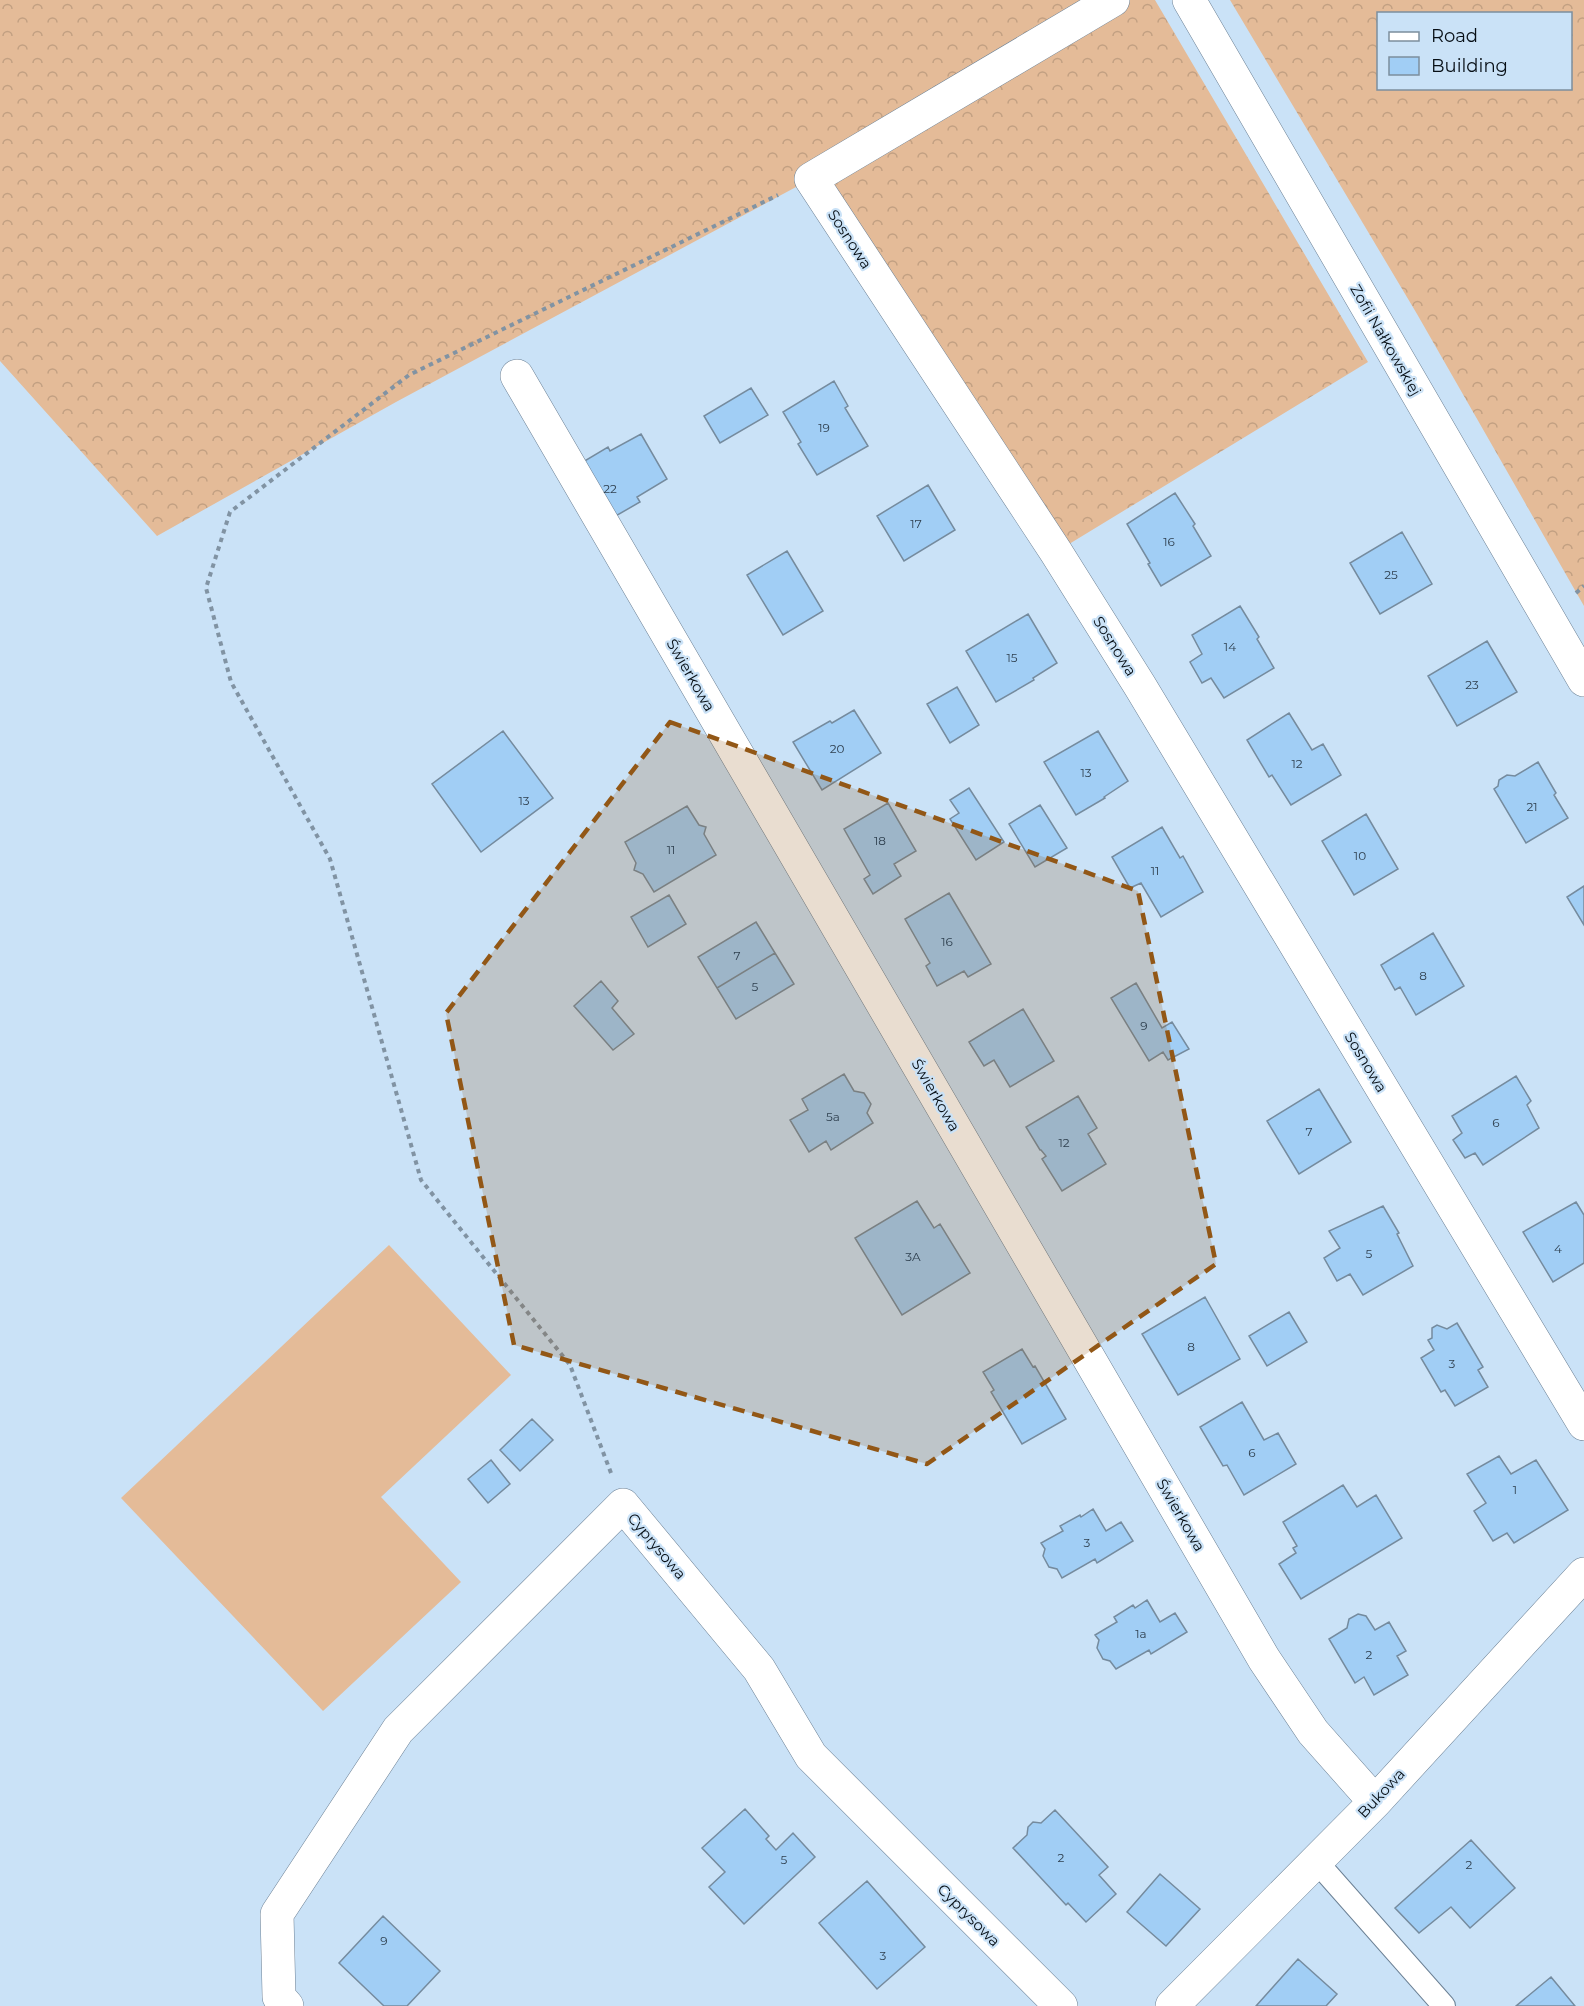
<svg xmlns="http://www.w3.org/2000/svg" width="1584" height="2006" font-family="Montserrat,sans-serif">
<defs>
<pattern id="forest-crowns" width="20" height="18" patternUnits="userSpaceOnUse" patternTransform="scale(1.5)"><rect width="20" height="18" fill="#e4bb98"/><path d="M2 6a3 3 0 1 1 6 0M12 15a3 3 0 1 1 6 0" fill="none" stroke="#c2a082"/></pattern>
</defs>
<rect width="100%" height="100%" fill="#cae2f7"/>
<path fill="#e4bb98" d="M389 1245 511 1375 381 1497 461 1582 323 1711 121 1498Z"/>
<path fill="url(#forest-crowns)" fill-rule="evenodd" d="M0 0H1155L1368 362 1056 552 811 179 396 402 157 536 0 361Z
M1230 0H1584V606L1417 314ZM1378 14H1570V88H1378Z"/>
<path fill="#a1cef5" stroke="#758b9e" stroke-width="1.5" d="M834 381 848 406 845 408 868 446 817 475 798 444 801 442 783 412Z
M751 388 768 415 720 443 704 416Z
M641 434 667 479 637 497 640 502 593 529 561 475 608 447 610 451Z
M928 485 955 530 904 561 877 516Z
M1175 493 1195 524 1193 526 1211 556 1161 586 1148 564 1150 563 1127 524Z
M1402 532 1432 584 1380 614 1350 563Z
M787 551 823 611 783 635 747 575Z
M1240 606 1259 637 1257 639 1274 668 1224 698 1211 678 1202 683 1190 662 1202 654 1192 635Z
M1028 614 1057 663 1033 678 1034 680 996 702 966 651Z
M1487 641 1517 692 1457 726 1428 676Z
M957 687 979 725 950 743 927 704Z
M854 710 881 753 822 790 793 742 830 721 832 723Z
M1289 713 1312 750 1323 744 1341 775 1291 805 1272 775 1269 777 1247 740Z
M503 731 553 798 481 852 432 784Z
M1098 731 1128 781 1104 797 1105 798 1076 815 1044 762Z
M1538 762 1556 793 1554 795 1568 818 1526 843 1494 789 1498 786 1499 780 1507 775 1515 776Z
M969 788 1004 842 976 860 950 819 959 813 950 800Z
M888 803 916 851 894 864 901 876 873 894 864 879 870 875 844 829Z
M1040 805 1067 848 1035 867 1009 824Z
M687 806 699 825 706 827 704 834 716 855 654 892 643 874 634 870 636 863 625 842Z
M1366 814 1398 869 1354 895 1322 841Z
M1162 827 1180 858 1183 856 1203 892 1161 917 1141 883 1130 888 1112 857Z
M1584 886V925L1567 897Z
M949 893 991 964 968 977 964 971 937 986 926 966 930 963 905 919Z
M669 895 686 924 648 947 631 917Z
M756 922 775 953 717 988 698 957Z
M1433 933 1464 986 1416 1015 1400 987 1395 990 1381 965Z
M775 953 794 984 736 1019 717 988Z
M601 981 618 1001 612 1008 634 1034 613 1050 574 1006Z
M1136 983 1162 1028 1172 1022 1189 1049 1168 1060 1163 1052 1149 1061 1111 998Z
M1023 1009 1054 1061 1010 1087 994 1060 984 1066 969 1042Z
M844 1074 854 1091 864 1093 871 1104 867 1113 873 1123 831 1150 826 1141 809 1152 790 1120 808 1110 802 1099Z
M1516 1076 1531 1101 1527 1105 1539 1128 1483 1165 1475 1153 1465 1158 1453 1140 1462 1133 1452 1116Z
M1319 1089 1351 1142 1299 1174 1267 1121Z
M1078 1096 1097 1128 1088 1134 1106 1164 1062 1191 1042 1159 1046 1156 1041 1150H1040L1026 1127Z
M917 1201 934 1228 940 1224 970 1273 902 1315 855 1238Z
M1576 1202 1584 1215V1263L1553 1282 1523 1232Z
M1383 1206 1399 1233 1397 1234 1413 1266 1363 1295 1350 1274 1337 1281 1324 1258 1340 1248 1329 1231Z
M1205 1297 1240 1359 1178 1395 1142 1334Z
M1289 1312 1307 1342 1267 1366 1249 1336Z
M1457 1323 1483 1367 1478 1370 1488 1387 1455 1406 1445 1390 1441 1392 1421 1358 1434 1350 1428 1340 1432 1338V1328L1437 1325 1447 1329Z
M1022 1349 1033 1367 1035 1366 1066 1419 1022 1444 991 1392 994 1390 983 1372Z
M1242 1402 1264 1440 1278 1433 1296 1464 1244 1495 1227 1465 1223 1466 1200 1427Z
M532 1419 553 1440 520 1471 500 1450Z
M1499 1456 1511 1474 1536 1460 1568 1510 1514 1543 1507 1533 1493 1541 1474 1511 1486 1503 1467 1474Z
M491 1460 510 1484 488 1503 468 1479Z
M1343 1485 1357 1507 1376 1495 1402 1538 1301 1599 1279 1564 1296 1553 1293 1548 1297 1546 1283 1522Z
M1093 1509 1106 1531 1121 1522 1133 1541 1097 1563 1095 1559 1062 1578 1057 1569 1049 1567 1043 1556 1045 1549 1041 1543 1063 1531 1060 1526 1080 1515 1081 1517Z
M1147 1600 1160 1622 1175 1613 1187 1632 1151 1654 1149 1650 1116 1669 1110 1661 1103 1659 1097 1648 1099 1640 1095 1635 1117 1622 1114 1617 1133 1605 1135 1608Z
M1358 1614 1366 1616 1375 1630 1389 1622 1406 1651 1397 1656 1408 1675 1374 1695 1364 1677 1355 1683 1329 1639 1347 1628 1349 1619Z
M745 1809 769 1836 766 1839 776 1850 793 1833 815 1857 744 1924 709 1887 725 1872 702 1848Z
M1055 1810 1108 1867 1099 1875 1116 1894 1086 1922 1068 1903 1066 1905 1013 1848 1027 1835 1028 1827 1033 1822 1041 1823Z
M1471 1840 1515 1888 1470 1928 1451 1907 1419 1933 1395 1908Z
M1160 1874 1200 1909 1166 1946 1127 1912Z
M867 1881 925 1947 877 1989 819 1923Z
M383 1916 440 1971 407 2006H384L339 1963Z
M1298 1959 1337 1994 1326 2006H1256Z
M1551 1977 1575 2006H1516Z"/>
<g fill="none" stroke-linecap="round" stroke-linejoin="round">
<g stroke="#6c8195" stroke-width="24">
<path id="service" d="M1316 1861 1444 2006"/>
</g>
<g stroke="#6c8195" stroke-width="34">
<path id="minor" d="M1113 0 811 179 1056 552 1140 686 1584 1424
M1189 0 1584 680
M517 376 1264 1659 1313 1732 1375 1802
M287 2006 279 1997 277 1914 398 1730 623 1505 759 1669 811 1756 1061 2006
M1172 2006 1375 1802 1584 1574"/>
</g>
<path stroke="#8193a3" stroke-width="4" stroke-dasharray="4.5 4.5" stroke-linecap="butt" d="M1576 593 1584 586
M611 1473 570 1365 421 1180 330 859 231 682 206 588 230 512 409 375 778 195"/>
<use href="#service" stroke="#fff" stroke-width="22"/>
<use href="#minor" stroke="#fff" stroke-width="33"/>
</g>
<path fill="#925716" fill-opacity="0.2" stroke="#925716" stroke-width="4.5" stroke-dasharray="12 8" stroke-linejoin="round" d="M670 722 1138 891 1216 1264 927 1464 514 1345 446 1013Z"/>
<g text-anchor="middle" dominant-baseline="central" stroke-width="4.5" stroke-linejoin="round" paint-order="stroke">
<g font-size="12" fill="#2e3f4e">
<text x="824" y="427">19</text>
<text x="610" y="488">22</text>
<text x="916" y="523">17</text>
<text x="1169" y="541">16</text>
<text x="1391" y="574">25</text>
<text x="1230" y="646">14</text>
<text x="1012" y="657">15</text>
<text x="1472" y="684">23</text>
<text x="837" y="748">20</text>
<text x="1297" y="763">12</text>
<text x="1086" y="772">13</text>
<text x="524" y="800">13</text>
<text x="1532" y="806">21</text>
<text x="880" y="840">18</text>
<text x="671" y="849">11</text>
<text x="1360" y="855">10</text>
<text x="1155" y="870">11</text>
<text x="947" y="941">16</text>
<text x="737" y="955">7</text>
<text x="1423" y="975">8</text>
<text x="755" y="986">5</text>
<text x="1144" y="1025">9</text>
<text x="833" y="1116">5a</text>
<text x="1496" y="1122">6</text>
<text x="1309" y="1131">7</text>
<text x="1064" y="1142">12</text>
<text x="1558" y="1248">4</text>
<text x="1369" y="1253">5</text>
<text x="913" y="1256">3A</text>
<text x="1191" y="1346">8</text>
<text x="1452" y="1363">3</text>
<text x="1252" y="1452">6</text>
<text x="1515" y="1489">1</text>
<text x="1087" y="1542">3</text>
<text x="1141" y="1633">1a</text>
<text x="1369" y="1654">2</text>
<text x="1061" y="1857">2</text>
<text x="784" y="1859">5</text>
<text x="1469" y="1864">2</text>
<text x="384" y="1940">9</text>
<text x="883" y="1955">3</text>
</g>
<g font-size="15" fill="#070f16" stroke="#cae2f7">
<text transform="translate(850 239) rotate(57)">Sosnowa</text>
<text transform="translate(1386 340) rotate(60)">Zofii Nałkowskiej</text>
<text transform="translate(1115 646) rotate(58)">Sosnowa</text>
<text transform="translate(691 675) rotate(60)">Świerkowa</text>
<text transform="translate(1366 1062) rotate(59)">Sosnowa</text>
<text transform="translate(936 1095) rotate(60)">Świerkowa</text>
<text transform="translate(1181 1515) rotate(60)">Świerkowa</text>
<text transform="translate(657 1546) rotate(50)">Cyprysowa</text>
<text transform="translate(1381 1793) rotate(-47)">Bukowa</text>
<text transform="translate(969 1915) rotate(45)">Cyprysowa</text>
</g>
</g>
<rect x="1377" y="12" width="195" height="78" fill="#cae2f7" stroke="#7c8e9d" stroke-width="1.5"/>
<rect x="1389" y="32" width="30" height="9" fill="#ffffff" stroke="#7c8e9d" stroke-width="1.5"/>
<text x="1431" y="42" font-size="18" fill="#070f16">Road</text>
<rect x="1389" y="57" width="30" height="18" fill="#a1cef5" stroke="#7c8e9d" stroke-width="1.5"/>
<text x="1431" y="72" font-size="18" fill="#070f16">Building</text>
</svg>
